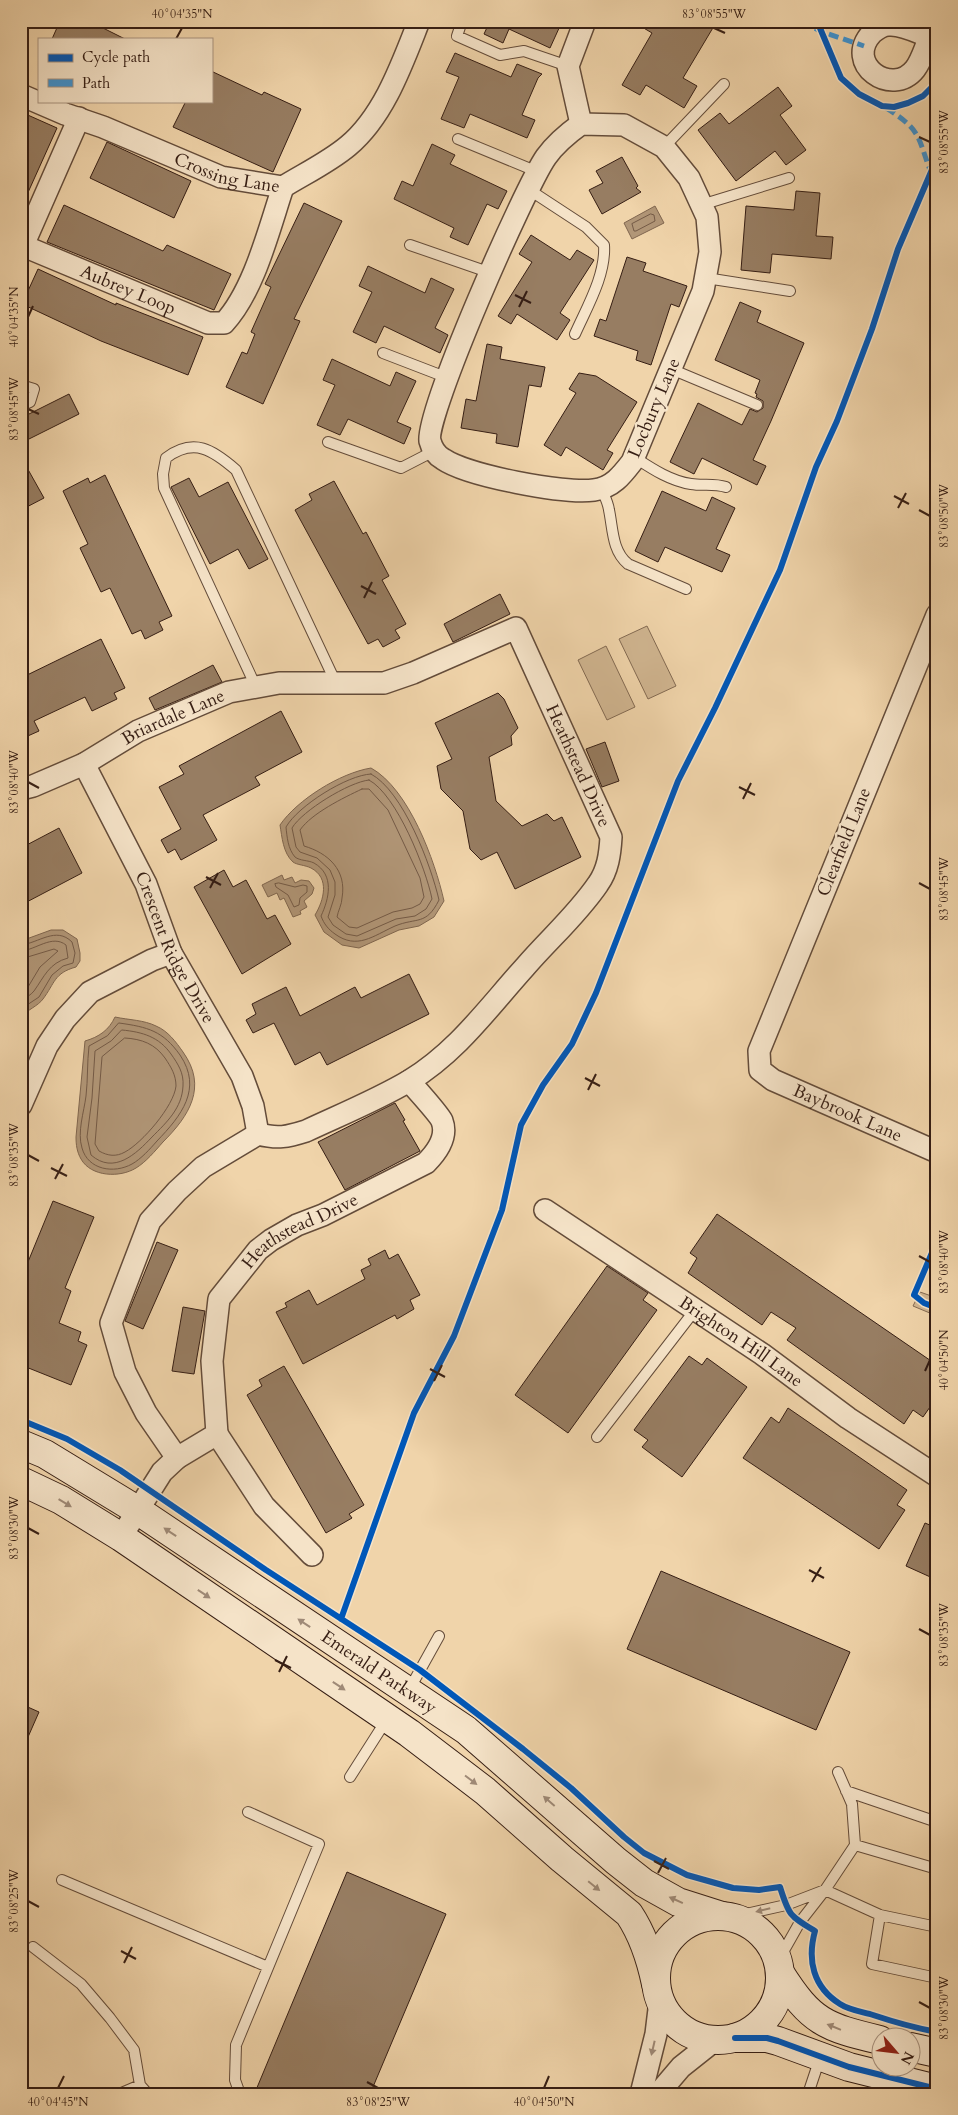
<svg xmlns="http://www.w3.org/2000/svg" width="958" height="2115" font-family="Cardo,serif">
<rect width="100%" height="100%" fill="#f0d4aa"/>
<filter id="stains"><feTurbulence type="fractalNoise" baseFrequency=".004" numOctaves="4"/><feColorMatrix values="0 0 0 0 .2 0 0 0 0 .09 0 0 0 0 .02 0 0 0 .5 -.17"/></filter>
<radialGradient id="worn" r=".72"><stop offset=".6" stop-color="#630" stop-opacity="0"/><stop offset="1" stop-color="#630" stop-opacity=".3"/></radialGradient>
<path fill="#d0b590" stroke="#836a52" d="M647 626 676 686 648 699 619 639Z
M606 646 635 707 607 720 578 660Z
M920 1292 937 1298V1316L913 1306Z"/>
<path fill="#b19677" stroke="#80664f" d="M655 206 664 223 632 239 624 223Z
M371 768C409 789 435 861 444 901L434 917 419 926 399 930 359 948 342 945 324 932 315 915C324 900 330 878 311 868 305 865 297 865 293 862 283 853 282 837 280 825 297 800 340 773 371 768Z
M282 875 284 880 292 877 295 883 301 880 309 881 314 888 312 894 304 901 307 907 300 911 301 914 293 917 284 898 280 900 277 893 268 897 262 885Z
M51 930H63L77 939 80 953V961L76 967C54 973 55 983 43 999 38 1006 27 1010 21 1017V941Z
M115 1017C129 1020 144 1020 156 1026 168 1031 176 1042 183 1052 208 1087 189 1116 163 1142 155 1151 146 1162 136 1168 120 1178 91 1177 81 1159 77 1152 76 1145 76 1137L85 1041C99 1037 109 1030 115 1017Z"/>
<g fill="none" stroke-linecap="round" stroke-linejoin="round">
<path stroke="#745a46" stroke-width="1" d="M651 214 654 215 655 221 636 231H634L632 224Z
M371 774C403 791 431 865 439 900 426 926 417 917 395 926 373 936 357 950 335 934 328 929 324 924 321 916 329 899 335 875 314 863 308 860 300 861 295 857 288 849 287 837 286 827 298 806 347 775 371 774Z
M369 780C397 795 426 869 432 899L426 909 415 916 396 919 357 936 346 934 333 925 328 917 335 895V882L330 870 317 858 300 852 296 847 292 828C302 811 349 782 369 780Z
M362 789H369L388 810 420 878 424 897 420 904 412 908 393 912 357 928 349 927 337 917C338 911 342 904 342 898 347 870 328 853 304 846L300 830C312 813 343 798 362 789Z
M279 883 295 887 303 885 307 886V892L300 898 299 905 294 907 288 895 276 887 275 884Z
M21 945C39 943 56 926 72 942L75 953 73 963 63 966 52 975 39 997 21 1009
M21 951C36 950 52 934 66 945L68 958C49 963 44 977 34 991 31 995 25 998 21 1001
M21 959 54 949 58 951 40 967 28 987 21 992
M119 1023C148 1027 163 1031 180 1055 203 1089 181 1116 157 1141 150 1149 141 1159 132 1164 114 1174 88 1170 82 1148 77 1132 84 1112 86 1096 88 1079 87 1063 89 1046L107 1036Z
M122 1030C143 1032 159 1037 171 1054 178 1064 184 1073 183 1086 182 1108 167 1122 152 1137 136 1154 114 1175 91 1155L87 1137 92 1098 95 1051 111 1041Z
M125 1038C142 1039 155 1044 165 1058 171 1067 176 1075 176 1086 174 1106 142 1143 125 1152 116 1157 108 1156 99 1151L95 1144 102 1057Z"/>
</g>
<path fill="#977d62" stroke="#361e14" d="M60 21H89L125 39H52Z
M490 21H550L560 26 550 48 509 29 503 43 484 34Z
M632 21H677L689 28 693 21H717L683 78 697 86 684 108 646 85 640 95 622 85 652 33Z
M455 53 511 77 517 64 542 74 538 78 522 115 535 120 527 138 470 114 464 128 441 119 459 77 446 72Z
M211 71 262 95 264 92 301 109 273 172 173 127 186 101H211Z
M778 87 792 106 780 115 806 150 786 165 775 151 736 181 698 130 720 113 729 124Z
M21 112 57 128 21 208Z
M107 142 191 181 174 218 90 178Z
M432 144 455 155 450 164 507 191 498 209 487 204 468 245 450 237 454 228 394 199 402 181 413 186Z
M622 157 638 186 636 188 641 192 602 214 589 190 603 183 596 171Z
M796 191 820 193 816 236 833 237 831 259 772 254 770 273 741 270 746 206 794 210Z
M304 203 342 221 294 319 300 321 263 404 226 387 242 352 247 354 255 334 251 332 271 287 265 284Z
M64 205 163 251 167 245 231 274 214 310 47 242Z
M531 235 570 260 577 250 594 260 560 313 570 320 557 340 517 314 511 324 498 316 532 262 519 254Z
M627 257 646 263 643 271 687 286 679 307 671 304 651 365 636 360 638 351 594 336 600 319 606 321Z
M368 266 425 293 431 278 454 289 435 328 448 335 440 353 384 326 376 343 353 332 372 292 359 286Z
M38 269 116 305V303L203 337 188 375 101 341 22 304Z
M740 302 761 311 757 322 804 343 771 421 753 460 766 466 757 485 702 458 694 474 670 462 698 403 742 425 750 409 757 412 763 408V401L756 397 757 394 755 393 760 380 715 360Z
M487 344 502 347 500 359 545 367 541 387 529 385 518 447 496 443 497 434 461 428 466 399 476 401Z
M332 359 390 386 396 372 416 381 397 422 411 428 404 444 348 419 340 435 317 425 335 385 323 380Z
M579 373 596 376 637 402 607 450 613 453 603 470 566 447 561 456 544 445 576 393 569 389Z
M69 394 79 414 21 443V418Z
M21 457 44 498 21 510Z
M105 475 172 616 159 622 163 630 145 639 141 630 132 634 110 588 101 592 80 548 88 544 63 491 88 478 90 483Z
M189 478 199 497 228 482 268 559 249 569 238 549 210 564 171 487Z
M334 481 363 534 366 532 389 576 382 580 406 624 395 630 400 638 383 647 378 639 368 644 295 510 312 500 309 494Z
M662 491 706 511 712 497 735 508 716 549 730 555 722 572 665 547 658 562 635 551Z
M500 594 510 614 453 642 444 624Z
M101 639 125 688 114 693 117 699 92 711 85 697 34 721 39 731 21 739V678Z
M213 665 222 682 155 710 149 698Z
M498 693 504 699 518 728 511 736 512 745 489 757 496 801 522 826 547 814 554 821 562 817 581 857 515 889 497 852 481 860 470 849 463 811 441 789 437 766 452 759 435 723Z
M281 711 302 752 255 777 260 785 203 815 217 840 181 860 175 849 168 853 161 840 181 829 159 787 184 774 179 766Z
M605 742 619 781 602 787 586 749Z
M59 828 82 873 21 905V848Z
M224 870 233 887 246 880 267 919 275 915 291 944 242 974 194 887Z
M409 974 429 1014 327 1065 320 1052 295 1065 274 1023 253 1033 246 1020 256 1014 252 1004 286 987 300 1016 355 987 361 998Z
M395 1103 405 1120 403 1121 420 1151 345 1190 318 1142Z
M53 1201 94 1217 65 1288 71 1291 59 1323 81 1332 78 1341 87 1345 71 1385 21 1365V1279Z
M717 1214 937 1365V1397L923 1417 913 1410 904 1424 787 1340 796 1328 771 1312 762 1325 688 1273 697 1258 690 1253Z
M157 1242 178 1250 143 1329 125 1321Z
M385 1250 389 1259 398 1254 420 1295 410 1300 414 1309 397 1319 395 1315 303 1364 276 1312 287 1307 285 1303 309 1290 317 1305 365 1279 361 1270 371 1265 368 1259Z
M607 1266 648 1293 643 1300 657 1310 568 1433 515 1395Z
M183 1307 205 1311 194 1374 172 1371Z
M689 1356 702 1365 707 1358 747 1387 682 1477 642 1447 648 1440 634 1430Z
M284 1366 364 1505 349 1514 352 1518 326 1533 247 1395 262 1386 259 1380Z
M788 1408 907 1490 897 1505 905 1510 879 1549 743 1458 771 1417 779 1423Z
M925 1523 937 1528V1580L906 1566Z
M661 1571 850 1652 816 1730 627 1649Z
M21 1704 39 1712 21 1753Z
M347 1872 446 1914 370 2094H264L256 2090Z"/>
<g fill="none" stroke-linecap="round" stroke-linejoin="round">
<g stroke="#644c3a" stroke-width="12">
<path id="service" d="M462 21 457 36 500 55 524 51 568 66
M458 139 538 172
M664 147 724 84
M528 189 586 227 604 245C606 275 587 307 575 334
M701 205 789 178
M410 245 491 273
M706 278 790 291
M383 353 448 378
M671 369 757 405
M21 385 34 389 30 402 21 406
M328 442 401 468 434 451
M634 457C651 468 670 481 691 484 703 486 713 483 726 487
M601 488C604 495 608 502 609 510 613 529 612 551 628 564L686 589
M256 687 164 488 163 474 166 458C194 437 213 450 236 470L336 683
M597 1437 695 1310
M409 1690 439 1636
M350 1777 387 1719
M846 1791 937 1822
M855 1845 937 1869
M62 1880 268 1967
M880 1915 872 1964 937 1978
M733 1917 786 1905 825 1890 880 1915 937 1927
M33 1947 81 1984 110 2018 134 2050 140 2085 148 2094
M778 1961 800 1922 825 1890 855 1845 852 1804 838 1772
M119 2094 140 2085 137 2094
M240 2094 235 2080 236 2045 319 1844 248 1812
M808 2094 820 2058"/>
</g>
<g stroke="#644c3a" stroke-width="24">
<g id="minor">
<path d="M930 37C917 32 902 24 889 25 882 25 877 29 872 33 843 64 892 98 915 69 922 60 925 47 930 37L937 39"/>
<path id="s1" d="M21 95 65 114 103 127 221 177 283 187C304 174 329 162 348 146 384 116 402 64 419 21"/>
<path id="s2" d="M79 118 25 241 26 247 208 323H224C254 291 269 229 283 187"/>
<path d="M581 124 624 125 664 147 689 178 707 217 710 252 703 291 632 462C622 475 612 488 594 490 564 494 468 476 443 459 436 455 432 449 430 441 424 416 525 187 546 157 556 143 567 134 581 124Z"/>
<path d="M581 124 568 66 585 21"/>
<path id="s3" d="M937 615 759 1051 760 1070 773 1080 937 1152"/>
<path id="s4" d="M84 764 146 884 171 953 242 1076 253 1106 258 1134"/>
<path id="s5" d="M21 789 33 786 84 764 138 731 229 692 279 683H384L413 673 516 628 611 837C610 854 608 870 598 884 577 915 549 939 525 967 488 1008 457 1052 409 1081 377 1100 340 1115 306 1131 287 1137 278 1139 258 1134L203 1167 177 1191 150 1221 111 1323 125 1372 146 1413 177 1458"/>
<path d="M21 1105 47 1046 65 1019 90 992 152 960 171 953"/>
<path id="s6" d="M545 1210 762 1354 848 1418 937 1476"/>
<path d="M217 1434 264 1506 312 1555"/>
<path id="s7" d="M121 1537 162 1472 177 1458 217 1434 212 1361 219 1299 258 1250 271 1240 297 1225 323 1215 426 1163C436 1153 448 1137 442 1121 439 1114 415 1088 409 1081"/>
<path d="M641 2094 656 2034 660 2001"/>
<path d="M658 2094 681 2067 715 2040"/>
</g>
</g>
<g stroke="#361e14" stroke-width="30">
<g id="secondary">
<path id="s8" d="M21 1444 45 1454 137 1510 466 1730 616 1861 644 1883 678 1902 722 1916"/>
<path d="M21 1481 61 1500 121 1537 409 1733 485 1791 562 1859 629 1914C643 1935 651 1960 656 1984"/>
<circle cx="718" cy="1978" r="62"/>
<path d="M780 1973C811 2022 825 2027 880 2040"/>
<path d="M735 2038H767L778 2041 849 2067 937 2089"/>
<path d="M910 2047 937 2053"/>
</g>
</g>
<use href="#service" stroke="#f5e3c8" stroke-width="10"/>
<use href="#minor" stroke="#f5e3c8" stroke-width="21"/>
<use href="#secondary" stroke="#f5e3c8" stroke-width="28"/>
<path stroke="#3e94d3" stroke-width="5" stroke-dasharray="10 5" stroke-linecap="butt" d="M802 21 820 31 864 46
M886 108C921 130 917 135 930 170"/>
<g stroke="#f5e3c8" stroke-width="9">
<path id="cycleway" d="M817 21 841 78 859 94 882 106 894 107 908 103 923 96 937 82
M937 1241 914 1295 924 1303 937 1308
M21 1420 67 1439 120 1470 266 1570 420 1670 523 1749 571 1788 624 1837 644 1853 687 1875 733 1888 759 1890 780 1887C789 1916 790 1916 815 1931 807 1960 813 1987 840 2004 849 2010 863 2012 873 2015 894 2022 915 2028 937 2032
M341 1619 414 1413 454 1336 502 1210 521 1125 543 1085 572 1044 596 993 678 781 715 708 780 570 816 467 837 421 872 329 898 249 937 158
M735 2038H767L778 2041 849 2067 937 2089"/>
</g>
<use href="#cycleway" stroke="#0057b8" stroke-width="6"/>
</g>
<defs><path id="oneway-solid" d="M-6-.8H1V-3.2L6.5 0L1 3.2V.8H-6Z" transform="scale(1.25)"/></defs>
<g fill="#9f8a77">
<use href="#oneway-solid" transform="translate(65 1503) rotate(31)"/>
<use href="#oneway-solid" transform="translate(170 1532) rotate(-146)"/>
<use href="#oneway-solid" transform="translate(204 1594) rotate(34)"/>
<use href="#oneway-solid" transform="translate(304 1623) rotate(-146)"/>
<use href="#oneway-solid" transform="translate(339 1686) rotate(34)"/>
<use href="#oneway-solid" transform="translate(471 1780) rotate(37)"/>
<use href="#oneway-solid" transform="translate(549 1801) rotate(-139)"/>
<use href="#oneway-solid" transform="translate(594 1886) rotate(39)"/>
<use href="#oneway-solid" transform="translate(676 1900) rotate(-156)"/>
<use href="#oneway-solid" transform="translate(763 1910) rotate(166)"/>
<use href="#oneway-solid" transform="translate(834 2027) rotate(-158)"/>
<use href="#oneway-solid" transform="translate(653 2048) rotate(103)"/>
</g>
<path fill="none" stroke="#361e14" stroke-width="2" d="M714 28 725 33M176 39 182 28M919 137 930 142M515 295 531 303M519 307 527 291M28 317 33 306M28 409 39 414M894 496 909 504M898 508 906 493M919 510 930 516M361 586 376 594M364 598 372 582M28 782 39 788M739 787 755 795M743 799 751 783M206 877 221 885M919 883 930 889M210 888 218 873M585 1078 600 1086M588 1090 596 1074M28 1155 39 1161M51 1168 67 1176M55 1179 63 1164M919 1256 930 1262M430 1369 445 1377M925 1371 930 1360M434 1381 442 1365M28 1528 39 1534M809 1570 824 1578M812 1582 821 1567M919 1629 930 1635M275 1660 291 1668M279 1672 287 1656M654 1861 669 1869M658 1873 666 1858M28 1901 39 1907M121 1951 136 1959M124 1963 132 1947M919 2002 930 2008M367 2082 378 2088M58 2088 64 2076M544 2088 549 2076"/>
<g text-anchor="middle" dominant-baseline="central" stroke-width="5" stroke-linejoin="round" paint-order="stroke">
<g font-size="18" fill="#361e14" stroke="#f5e3c8">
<text stroke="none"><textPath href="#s1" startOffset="221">Crossing Lane</textPath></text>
<text stroke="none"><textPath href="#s2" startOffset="251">Aubrey Loop</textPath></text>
<text transform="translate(654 408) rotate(-67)">Locbury Lane</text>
<text stroke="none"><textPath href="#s5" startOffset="169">Briardale Lane</textPath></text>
<text stroke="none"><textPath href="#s5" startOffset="680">Heathstead Drive</textPath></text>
<text transform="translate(844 842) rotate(-68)">Clearfield Lane</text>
<text stroke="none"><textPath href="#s4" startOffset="205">Crescent Ridge Drive</textPath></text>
<text stroke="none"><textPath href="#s3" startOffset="588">Baybrook Lane</textPath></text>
<text stroke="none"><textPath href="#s7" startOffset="388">Heathstead Drive</textPath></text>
<text stroke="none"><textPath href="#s6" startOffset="236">Brighton Hill Lane</textPath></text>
<text stroke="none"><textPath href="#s8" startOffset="425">Emerald Parkway</textPath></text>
</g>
</g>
<rect width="958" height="2115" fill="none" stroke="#f0d4aa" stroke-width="55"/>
<rect x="38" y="38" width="175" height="65" fill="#f5e3c8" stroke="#a99480"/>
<rect x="48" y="54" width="25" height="8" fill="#0057b8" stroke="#a99480"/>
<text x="82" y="62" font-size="15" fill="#361e14">Cycle path</text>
<rect x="48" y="79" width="25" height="8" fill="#3e94d3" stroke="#a99480"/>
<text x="82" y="88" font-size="15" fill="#361e14">Path</text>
<g transform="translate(896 2052) rotate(118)"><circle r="24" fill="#f5e3c8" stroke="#a99480"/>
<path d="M0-4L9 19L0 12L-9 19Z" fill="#8f2418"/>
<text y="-8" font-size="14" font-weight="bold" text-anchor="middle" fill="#361e14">N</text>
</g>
<rect x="28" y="28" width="902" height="2060" fill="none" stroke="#361e14" stroke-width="2"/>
<g font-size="12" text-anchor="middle" fill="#361e14">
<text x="182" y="18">40°04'35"N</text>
<text x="714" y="18">83°08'55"W</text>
<text transform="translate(944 142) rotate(-90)" y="4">83°08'55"W</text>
<text transform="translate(14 317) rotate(-90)" y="4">40°04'35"N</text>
<text transform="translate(14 409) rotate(-90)" y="4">83°08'45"W</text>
<text transform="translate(944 516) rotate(-90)" y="4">83°08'50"W</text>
<text transform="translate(14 782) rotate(-90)" y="4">83°08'40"W</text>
<text transform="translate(944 889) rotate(-90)" y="4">83°08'45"W</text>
<text transform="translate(14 1155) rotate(-90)" y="4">83°08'35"W</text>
<text transform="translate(944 1262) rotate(-90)" y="4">83°08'40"W</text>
<text transform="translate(944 1360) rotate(-90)" y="4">40°04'50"N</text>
<text transform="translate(14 1528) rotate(-90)" y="4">83°08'30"W</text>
<text transform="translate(944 1635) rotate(-90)" y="4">83°08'35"W</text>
<text transform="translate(14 1901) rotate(-90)" y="4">83°08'25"W</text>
<text transform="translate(944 2008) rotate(-90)" y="4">83°08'30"W</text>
<text x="58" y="2106">40°04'45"N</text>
<text x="378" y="2106">83°08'25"W</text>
<text x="544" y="2106">40°04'50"N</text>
</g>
<rect width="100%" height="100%" filter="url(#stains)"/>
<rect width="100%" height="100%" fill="url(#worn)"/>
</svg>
